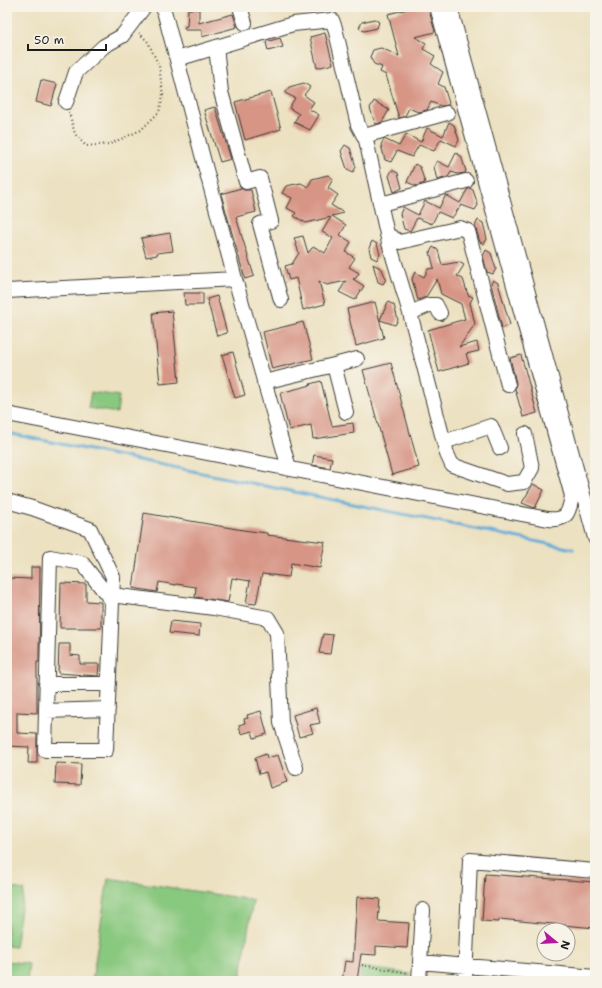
<svg xmlns="http://www.w3.org/2000/svg" width="602" height="988" font-family="'Shantell Sans',sans-serif">
<rect width="100%" height="100%" fill="#f7f3e8"/>
<filter id="ink" filterUnits="userSpaceOnUse"><feTurbulence type="fractalNoise" baseFrequency=".025" numOctaves="2"/><feDisplacementMap in="SourceGraphic" scale="8" xChannelSelector="R" yChannelSelector="G"/><feConvolveMatrix kernelMatrix="1 2 1 2 8 2 1 2 1" color-interpolation-filters="sRGB"/></filter>
<filter id="wash" filterUnits="userSpaceOnUse"><feTurbulence type="fractalNoise" baseFrequency=".012" numOctaves="4" result="noise"/><feDisplacementMap in="SourceGraphic" scale="16" xChannelSelector="R" yChannelSelector="G"/><feGaussianBlur stdDeviation="0.9" result="paint"/><feColorMatrix in="noise" values="0 0 0 0 0 0 0 0 0 0 0 0 0 0 0 0 0 1.4 0 .05"/><feComposite in="paint" operator="in"/></filter>
<g filter="url(#wash)">
<rect width="100%" height="100%" fill="#ece1c1"/>
<path fill="#89c87f" stroke="#52724e" d="M91 392 119 396 117 413 88 408Z
M108 878 253 900 240 981H92Z
M7 887 24 890 15 947 7 946Z
M7 961 29 964 27 981H7Z
M361 967 410 974 409 981H373L360 979Z"/>
<g fill="none" stroke-linecap="round" stroke-linejoin="round">
<path stroke="#5daad6" stroke-width="3" d="M7 433 573 549"/>
</g>
<g id="blocks">
<path fill="#d79586" d="M416 7H428L435 32 415 37 426 43 423 49 435 56 431 64 443 72 438 84 444 87 449 103 448 105 441 106 431 102 427 110 418 112 409 108 405 116 399 118 386 75 380 72 382 67 374 64 370 57 373 50 381 48 399 56 388 14Z
M188 9H199V23L233 14 237 27 202 37V30H185L184 27 187 26Z
M374 19 379 22 377 28 364 31 359 28 362 22Z
M325 33 333 64 317 68 310 37Z
M280 38 283 47 268 51 266 42Z
M41 80 57 84 51 106 36 102Z
M304 83 310 87 304 95 314 102 309 109 319 115 310 130 294 122 299 114 289 108 295 98 285 93 289 87Z
M271 92 281 129 245 140 235 102Z
M374 101 389 110 382 122 377 124 375 123 370 108Z
M215 107 231 159 220 162 204 110Z
M449 122 454 125 459 140 456 146 441 139 434 151 419 145 412 157 397 151 391 162 385 160 381 145 384 139 399 146 406 134 421 142 427 128 443 136Z
M345 145 350 148 356 167 353 172 347 169 341 151Z
M456 153 461 156 466 171 465 173 458 174 451 172 448 177 437 180 434 167 437 161 449 167Z
M415 164 420 167 425 183 416 186 407 182Z
M392 170 398 173 402 188 394 192 389 176Z
M328 175 333 179 328 188 338 195 331 205 344 213 332 216 346 225 340 235 351 242 346 252 355 258 349 267 359 273 356 278 353 279 364 286 355 300 339 292 346 281 327 285 319 281 325 304 303 310 296 278 289 280 285 266 292 264 299 253 294 238 303 236 308 253 312 248 315 247 325 253 333 238 322 232 331 217 306 223 294 216 296 213 287 208 292 198 282 193 286 186 301 183 308 187 312 179Z
M241 188 244 190H251L256 212 236 217 254 276 245 279 221 194Z
M470 188 473 190 478 205 475 210 461 205 452 218 438 212 432 224 417 218 410 231 404 229 400 214 403 207 418 215 425 201 439 208 446 195 460 203 467 190Z
M478 220 483 223 487 239 484 244 480 242 475 226Z
M170 233 173 251 157 253V255L146 257 141 238Z
M372 241 377 244 380 254 377 260 371 257 369 248Z
M433 247 438 250 442 265 459 262 464 265 457 276 463 279 468 295 473 297 470 303 475 324 459 347 477 342 479 351 466 354 469 363 439 372 428 330 465 319 461 304 441 294 437 279 426 297 418 300 412 279 415 272 424 277 428 269 434 268 430 252Z
M486 250 491 253 496 269 493 274 487 272 483 256Z
M373 264 382 269 386 279 383 284 378 282Z
M493 280 498 283 510 325 502 328 491 284Z
M184 293H203V305H185Z
M217 296 227 333 217 336 207 299Z
M375 302 384 338 356 346 347 309Z
M388 302 394 305 398 320 395 325 380 320Z
M172 311 179 382 160 384 153 313Z
M303 322 313 359 272 369 263 332Z
M233 352 245 395 235 398 222 355Z
M521 355 537 413 523 417 515 389 516 383 510 358Z
M391 363 419 467 392 475 363 370Z
M321 381 332 426 353 423 354 433 313 439 311 425 289 430 280 393 311 385 310 384Z
M314 455 332 458 330 468 312 465Z
M533 484 544 490 535 508 522 503Z
M144 513 243 530 267 533V535L325 542 320 568 291 563 289 577 262 574 256 604 246 603 250 581 232 578 228 602 195 597 196 587 176 584V585L159 582 157 592 133 588Z
M31 567H40L39 662H37V713L17 712V733L37 734V763H28L29 747 7 746V578L31 579Z
M61 583 86 584V601L101 602V628H60Z
M171 621 200 624 199 636 169 633Z
M323 634 333 635 330 654 319 653Z
M59 644H70V655L80 656V664H99L98 676 58 673Z
M316 708 320 723 310 725 313 733 299 737 293 715Z
M261 711 267 734 254 738 252 731 241 734 239 725 245 723 244 719 248 718 247 715Z
M266 754 267 758 278 755 287 782 270 788 266 772 259 774 255 758Z
M56 763 81 764 80 785 55 784Z
M485 874 595 882V928L499 919V922L482 921Z
M357 897 380 899 378 921 409 923 407 948 376 946V955L361 954 357 981H342L345 961 353 962Z"/>
</g>
</g>
<g filter="url(#ink)">
<use href="#blocks" fill-opacity="0" stroke="#3b3a35" stroke-width="1"/>
<g fill="none" stroke-linecap="round" stroke-linejoin="round">
<g stroke="#3b3a35" stroke-width="16">
<path id="minor" d="M163 7 235 279 289 468
M240 7 245 23
M450 7 595 538
M216 47 221 92 246 182 260 178 271 221 260 224 281 300
M177 59 293 24 332 20 335 28 358 125 366 140 389 243 410 313 447 454 452 465 507 484 524 482 532 468 525 434
M66 102 76 72 104 46 122 36 144 7
M364 136 447 113
M381 204 466 181
M388 235 400 242 460 228 468 231 508 385
M7 291 235 279
M410 313 429 305H436L440 313
M334 365 357 359
M264 382 334 365 346 412
M7 414 548 519C567 521 569 513 572 496L437 7
M444 442 491 426 500 448
M7 501 32 508 90 529 113 577 106 750H45L50 557 82 563 112 601
M112 595 214 608 268 618 277 633 281 723 296 768
M46 684H109
M46 711 108 709
M420 962 595 977
M419 981 423 910
M465 981 470 860 595 871"/>
</g>
<path stroke="#3b3a35" stroke-width="2" stroke-dasharray="1 3" stroke-linecap="butt" d="M69 112 75 134 86 146 110 144 141 130 159 112 163 96 159 66 148 42 139 33
M362 965 408 973
M360 981H363"/>
<use href="#minor" stroke="#fff" stroke-width="14"/>
</g>
</g>
<rect width="602" height="988" fill="none" stroke="#f7f3e8" stroke-width="24"/>
<g transform="translate(556 942) rotate(108)"><circle r="19" fill="#f7f3e8" stroke="#9f9d96"/>
<path d="M0-3L7 15L0 10L-7 15Z" fill="#b5179e"/>
<text y="-6" font-size="11" font-weight="bold" text-anchor="middle" fill="#1c1c1c">N</text>
</g>
<path d="M28 44v6h78v-6" fill="none" stroke="#1c1c1c" stroke-width="2"/>
<text x="34" y="44" font-size="12" fill="#1c1c1c" stroke="#f7f3e8" stroke-width="3" paint-order="stroke">50 m</text>
</svg>
